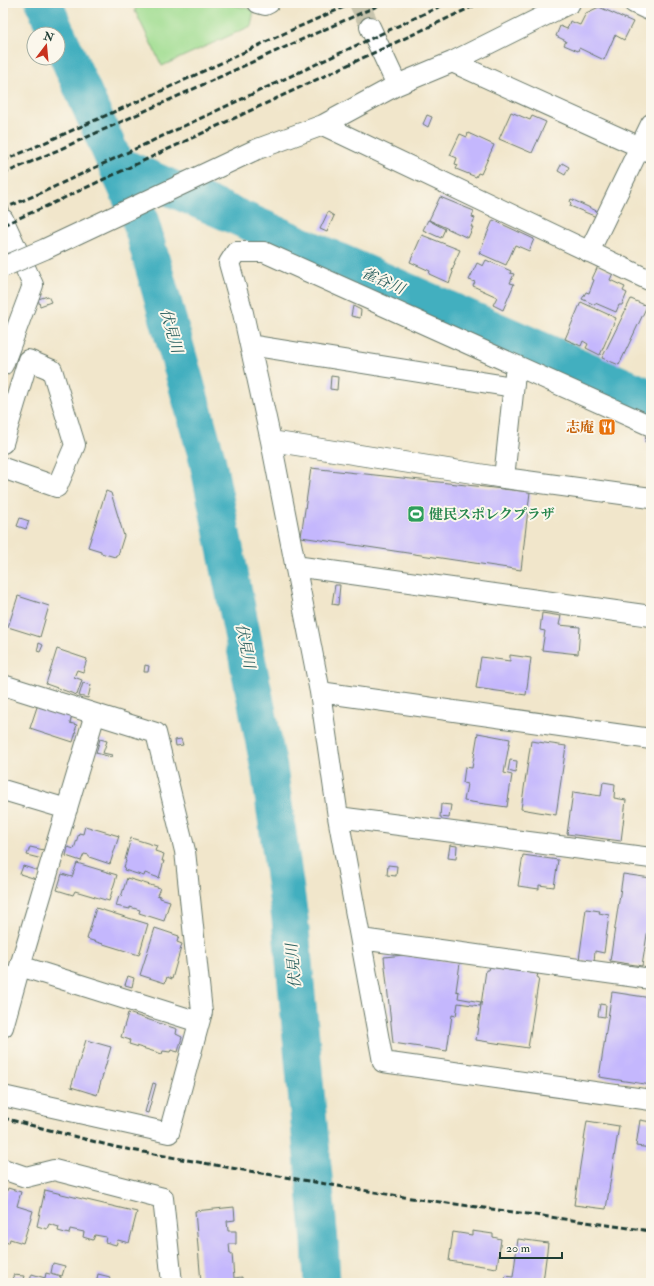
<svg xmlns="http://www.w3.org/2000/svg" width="654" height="1286" font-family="'IM FELL Double Pica','Noto Serif JP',serif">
<rect width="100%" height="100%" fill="#fbf7ec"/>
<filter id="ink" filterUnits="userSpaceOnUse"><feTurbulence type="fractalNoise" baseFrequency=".025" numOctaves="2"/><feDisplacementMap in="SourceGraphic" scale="8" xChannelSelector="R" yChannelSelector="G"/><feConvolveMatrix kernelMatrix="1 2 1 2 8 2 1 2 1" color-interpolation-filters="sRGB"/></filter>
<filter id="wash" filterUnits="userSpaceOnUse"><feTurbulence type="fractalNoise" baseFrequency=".012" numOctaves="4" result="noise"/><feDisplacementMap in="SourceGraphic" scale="16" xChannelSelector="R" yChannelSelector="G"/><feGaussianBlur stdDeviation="0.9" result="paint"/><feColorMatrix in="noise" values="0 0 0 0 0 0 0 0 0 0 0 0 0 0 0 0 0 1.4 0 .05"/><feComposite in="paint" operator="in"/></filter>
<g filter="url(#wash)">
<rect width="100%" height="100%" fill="#f1e6cb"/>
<path fill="#a0dd91" stroke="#608d62" d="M137 3H227L254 10 251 26 162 66 135 11Z"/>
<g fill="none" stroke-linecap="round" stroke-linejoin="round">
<path stroke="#42afbf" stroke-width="37" d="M44 3 57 34
M58 35 139 216 207 458 269 768 290 919 320 1242 322 1283
M116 164 651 398"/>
</g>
<g id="blocks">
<path fill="#c4b7fd" d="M599 7 633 22 624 40 615 35 604 60 579 48 578 51 564 45 566 41 556 36 560 26 567 29 570 21 580 25 586 13Z
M511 112 530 120 532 116 546 122 532 153 499 139Z
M427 115 432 117 428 127 423 124Z
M468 133 494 145 481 174 478 173 476 177 456 169 458 165 455 164 457 158 450 155 460 134 467 137Z
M562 163 569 167 565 175 558 171Z
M440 197 474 211 472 217 475 218 471 227H473L468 238 429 220Z
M571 199 601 213 599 218 570 206 571 203 570 202Z
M328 212 334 216 327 232 320 229Z
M428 220 445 229 441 238 423 230Z
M493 220 534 239 529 251 515 245 506 265 479 253Z
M422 235 460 250 454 263H455L452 271 453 272 449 283 429 274 430 271 410 262Z
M486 260 511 271 510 273 514 274 510 283 514 284 503 310 493 305 497 297 473 286 475 282 469 280 477 263 483 266Z
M598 266 613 273 610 280 625 287 623 291 627 293 622 305H619L616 312 595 303V305L582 299 586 292 589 293 594 280 592 279Z
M48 296 51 302 40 306 38 299Z
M631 299 647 306 619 365 602 358Z
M581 302 616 318 600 355 586 348 588 344 583 341 581 346 565 339Z
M353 306 361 310 360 318 351 316Z
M331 376 338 377 337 390 330 389Z
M646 436 651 437V443L645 442Z
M311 468 530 492 521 570 301 537Z
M106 491 111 493 124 536 118 555H116L115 557 101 553V551L88 547Z
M20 518 29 521 26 529 17 526Z
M335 585H340L338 605 332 604Z
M18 596 49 606 40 637 8 627Z
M542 613 561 616 559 625 580 627 578 654 542 650 545 631 540 630Z
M39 643 43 645 40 652 37 651Z
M57 649 87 659 83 672 77 670 74 677 82 680 77 695 46 684Z
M510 655 531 658 526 695 476 688 481 657 510 661Z
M145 665 149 666 148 672H144Z
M83 683 91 685 88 698 79 696Z
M38 704 72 715 70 723 77 725 75 731 76 732 73 742 30 728Z
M478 733 510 739 504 773 512 775 507 807 464 801 467 784 463 783 465 767 472 768Z
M100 739 107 741 103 753 112 755 111 757 96 753Z
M181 739 183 745 176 746 175 740Z
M531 741 566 746 556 815 521 809Z
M510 760 517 761 516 773 508 771Z
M603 782 615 784 614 798 626 800 621 841 567 834 573 792 601 796Z
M441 804 451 805 449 818 440 817Z
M85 826 119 836 110 864 89 857V855L84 854 81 861 66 856 68 847 74 849 79 833 83 834Z
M131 838 157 846 155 851 164 854 162 861H164L159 878 145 873 144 876 124 870 125 867H124L126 861 125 860Z
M450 845 457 846 456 859 448 858Z
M30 847 44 850 42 859 27 855Z
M523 855 558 860 554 887 539 885V889L518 886Z
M77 863 117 875 109 901 75 891 73 895 57 890 62 874 72 877Z
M388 865 397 866 396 876 387 875Z
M23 866 39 871 36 879 20 874Z
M623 874 651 878V910L642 966 610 961Z
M127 878 160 888 157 895 160 896V898L170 901 164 921 139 913 140 910 130 907V909L116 906 119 896 121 897Z
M96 908 148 924 139 955 87 939Z
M586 909 600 911 599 913 609 915 604 953 595 951 594 962 579 960Z
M155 928 179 936 177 942 182 944 172 979 167 977 165 983 140 975Z
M404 955 460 963 456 991 459 992 458 998 481 1002 480 1006 458 1003 456 1016 452 1015 447 1051 393 1043 384 957Z
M490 967 538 974 537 977 539 978 528 1048 476 1040 486 970H489Z
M128 976 134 978 132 987 125 985Z
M612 992 651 998V1085L599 1077Z
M600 1004 606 1005 605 1017 598 1016Z
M128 1013 177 1029 176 1034 182 1037 178 1052 171 1050 170 1052 163 1051 162 1054 129 1044 130 1040 121 1037Z
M86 1040 111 1047 97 1095 71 1087Z
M153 1083 156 1084 148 1113 145 1112Z
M640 1120 651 1122V1148L636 1146Z
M587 1121 619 1126 606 1209 574 1205Z
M8 1188 21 1192 17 1206 33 1211 23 1243 10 1239 9 1243 3 1242V1202Z
M45 1190 137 1212 129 1243 118 1240 116 1245 105 1242 106 1237 95 1235 93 1240 83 1237 84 1232 70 1229 69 1234 58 1231 59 1227 49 1224 47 1229 37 1226Z
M234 1207 235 1220 227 1221 228 1231H236V1244H229L230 1254H232L234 1278 242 1277V1283H201L195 1211Z
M472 1231 493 1234V1237L501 1239 497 1268 449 1261 453 1232 472 1235Z
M518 1239 548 1243 543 1282 546 1283H505V1276L513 1277Z
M53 1263 65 1266 62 1276 51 1273Z
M46 1273 61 1277 60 1281 66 1283H29L32 1274 45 1278Z
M98 1274 110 1277 109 1283H96Z
M13 1275 24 1276 22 1283H14Z"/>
</g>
</g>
<g filter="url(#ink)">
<use href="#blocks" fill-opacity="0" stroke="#687869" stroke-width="1"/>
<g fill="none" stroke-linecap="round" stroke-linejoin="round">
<path stroke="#c7c4ad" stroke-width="20" stroke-dasharray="20 10" stroke-linecap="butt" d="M359 3 370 27"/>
<g stroke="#687869" stroke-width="22">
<path id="minor" d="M258 3 265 5 269 3
M634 3 651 11
M370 27 397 85
M452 62 651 152
M323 125 651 281
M255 150 323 125 397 85 452 62 570 3
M3 219 33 285 3 365
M589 252 651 124
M250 345 513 387
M651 426 264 252H236L229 263 243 313 271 441 320 692 338 817 651 858
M271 441 504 478 651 498
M3 443 28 360 52 370 75 445 57 487 3 468
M504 478 515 374
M295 566 651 616
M3 685 156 733 185 851 202 1012 169 1133 3 1096
M320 692 651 739
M95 714 20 966 199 1022
M3 790 67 809
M338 817 383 1062 651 1100
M361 939 651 979
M3 1027 20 966
M3 1169 26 1177 54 1170 163 1198 172 1283"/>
</g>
<use href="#minor" stroke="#fff" stroke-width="20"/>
<path stroke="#1f3d34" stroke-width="3" stroke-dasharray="6 3" stroke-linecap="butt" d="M3 161 159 92 285 33 353 3
M3 174C131 119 256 59 384 3
M3 209 43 192 447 3
M3 225 49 205 480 3
M3 1118 115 1147 237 1169 404 1197 651 1231"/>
<g stroke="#687869" stroke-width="22" stroke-linecap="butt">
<path id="minor-bridge" d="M3 267 45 249 255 150"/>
</g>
<use href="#minor-bridge" stroke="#fff" stroke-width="20"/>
</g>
</g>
<defs>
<g id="restaurant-square" transform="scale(0.9)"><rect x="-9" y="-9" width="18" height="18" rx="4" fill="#e8710a" stroke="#fbf7ec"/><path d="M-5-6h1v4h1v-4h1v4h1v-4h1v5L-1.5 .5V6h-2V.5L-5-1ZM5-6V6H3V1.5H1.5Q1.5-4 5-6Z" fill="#fff"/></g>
<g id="stadium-square" transform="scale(0.9)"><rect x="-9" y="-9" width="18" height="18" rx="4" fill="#2e9e5b" stroke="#fbf7ec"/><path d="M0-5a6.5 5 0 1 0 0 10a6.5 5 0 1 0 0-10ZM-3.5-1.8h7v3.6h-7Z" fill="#fff"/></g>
</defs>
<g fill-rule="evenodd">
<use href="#restaurant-square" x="607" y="427"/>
<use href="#stadium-square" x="416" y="514"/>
</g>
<g text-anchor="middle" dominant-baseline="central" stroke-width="4" stroke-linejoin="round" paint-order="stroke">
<g font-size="14" font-weight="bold" fill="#c56008" stroke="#fbf7ec" text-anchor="end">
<text x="594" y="427">志庵</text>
</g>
<g font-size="14" font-weight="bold" fill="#27864d" stroke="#fbf7ec" text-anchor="start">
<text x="429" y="514">健民スポレクプラザ</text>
</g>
<g font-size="15" font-style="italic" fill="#2a5f5e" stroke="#fbf7ec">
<text transform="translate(383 281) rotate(24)">雀谷川</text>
<text transform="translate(171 331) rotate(74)">伏見川</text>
<text transform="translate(245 646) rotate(79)">伏見川</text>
<text transform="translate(294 966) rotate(-95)">伏見川</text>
</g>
</g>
<rect width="654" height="1286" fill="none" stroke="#fbf7ec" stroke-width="16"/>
<g transform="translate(46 46) rotate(16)"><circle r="19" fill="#fbf7ec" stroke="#a3ada2"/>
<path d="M0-3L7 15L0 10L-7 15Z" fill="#c8321e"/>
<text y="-6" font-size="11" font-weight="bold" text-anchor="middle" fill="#1f3d34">N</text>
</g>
<path d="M500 1252v6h62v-6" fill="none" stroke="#1f3d34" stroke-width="2"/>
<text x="506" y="1252" font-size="12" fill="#1f3d34" stroke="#fbf7ec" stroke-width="3" paint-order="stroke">20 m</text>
</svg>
